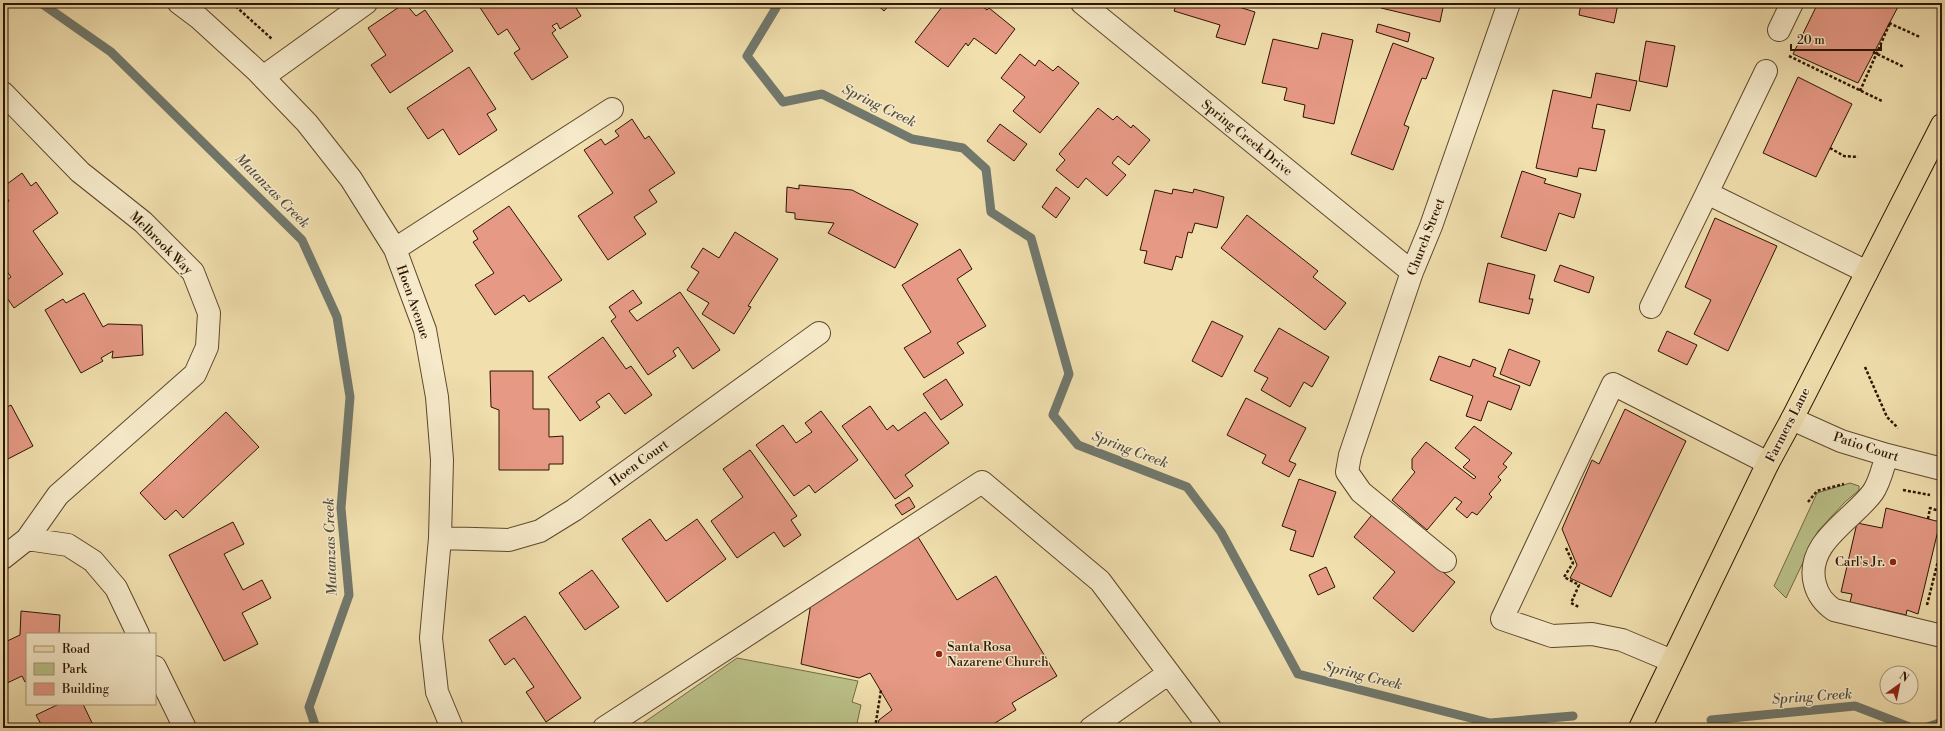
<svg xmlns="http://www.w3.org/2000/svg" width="1945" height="731" font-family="'Libre Bodoni',serif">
<rect width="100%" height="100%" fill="#f1dfae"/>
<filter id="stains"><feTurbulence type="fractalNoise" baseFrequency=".005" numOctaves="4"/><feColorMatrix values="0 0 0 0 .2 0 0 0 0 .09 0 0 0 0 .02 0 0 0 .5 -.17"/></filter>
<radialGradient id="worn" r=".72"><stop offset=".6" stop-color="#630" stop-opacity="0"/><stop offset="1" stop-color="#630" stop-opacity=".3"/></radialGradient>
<path fill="#bbc189" stroke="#746a44" d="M1850 483 1859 486V490L1844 503 1818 531 1786 598 1774 586 1817 493Z
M737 658 858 681 852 702 861 705 856 728H636Z"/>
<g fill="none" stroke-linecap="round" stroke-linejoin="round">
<path stroke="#71786d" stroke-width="9" d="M41 3 111 52 302 240 337 317 350 397 341 508 349 595 309 707 316 728
M771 3 776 8 747 56 783 102 822 94 912 139 963 148 986 169 991 212 1031 238 1069 374 1053 415 1078 445 1187 487 1221 532 1298 674 1490 723 1573 716
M1711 720 1855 706 1912 728
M1925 728 1942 722"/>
</g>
<path fill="#e69985" stroke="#2c1400" d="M405 3 416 16 425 10 453 51 390 93 371 65 386 55 368 28Z
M483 3H573L581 16 560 29 557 23 552 26 556 30 552 33 568 57 532 80 514 53 520 49 507 29 498 35 479 6Z
M875 3H891L884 11Z
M945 3H978L987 10 989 8 1015 29 996 54 974 38 968 46 966 43 948 67 915 42Z
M1177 3H1226L1255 12 1245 45 1216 37 1220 25 1174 11Z
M1382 3H1444L1440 22 1381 8Z
M1581 3H1630L1629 6 1618 4 1614 23 1579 15Z
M1818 3H1900L1858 83 1793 54Z
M1378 24 1410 33 1408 42 1376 32Z
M1322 33 1353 40 1334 124 1303 117 1305 105 1284 100 1287 88 1262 83 1273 39 1318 49Z
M1646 41 1675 46 1667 87 1639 81Z
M1393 43 1434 58 1426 79 1422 78 1404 125 1409 127 1393 170 1351 154Z
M1020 54 1035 66 1039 60 1053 71 1058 66 1079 83 1040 133 1013 111 1025 97 1001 78Z
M469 67 496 109 487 114 497 130 459 155 443 129 428 139 407 108Z
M1596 73 1637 81 1630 111 1597 104 1592 128 1605 130 1596 171 1579 168 1577 177 1536 168 1553 90 1591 98Z
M1798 77 1852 104 1816 177 1763 153Z
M1098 108 1113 120 1117 116 1131 128 1133 125 1150 140 1129 165 1118 156 1112 163 1126 175 1107 196 1086 178 1078 188 1056 170 1065 160 1059 154Z
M632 119 645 139 649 136 675 173 649 190 657 202 634 217 646 234 608 260 578 216 613 193 584 150 601 139 605 145 619 136 615 131Z
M1000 124 1027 144 1014 161 987 141Z
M1522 171 1546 179 1544 183 1581 194 1574 218 1559 213 1546 251 1501 237Z
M22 173 31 186 36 182 58 213 33 231 63 274 14 308 3 292V283L11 277 3 266V205L9 201 3 192V187Z
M799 185 852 190 918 224 895 268 828 233 834 223 795 219V213L786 212 787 187 799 189Z
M1056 187 1070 198 1056 218 1042 207Z
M1173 189 1193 193 1194 189 1224 197 1217 228 1195 223 1192 233 1188 232 1182 258 1176 256 1172 270 1144 263 1147 251 1140 250 1155 190 1172 194Z
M509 206 562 280 529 302 524 295 495 315 475 285 494 273 473 242 478 239 473 231Z
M1247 215 1318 271 1313 277 1346 303 1325 330 1221 248Z
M1715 218 1777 246 1728 351 1694 334 1711 300 1685 287Z
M735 232 778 259 748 306 751 307 734 334 702 314 709 303 687 290 699 272 691 267 703 248 719 258Z
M960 249 972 269 957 279 986 326 957 343 964 353 924 378 904 348 931 332 902 285Z
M1488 263 1535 275 1529 299H1533L1529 314 1479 302Z
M1560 265 1594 277 1589 293 1554 281Z
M633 290 642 303 629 311 637 321 680 292 720 350 693 369 678 347 673 351 676 356 648 375 611 321 616 317 609 307Z
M84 293 103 327 108 324 142 325 143 355 112 358 113 351 101 358 103 361 81 373 45 310 63 299 66 303Z
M1212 321 1243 336 1222 377 1192 361Z
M1279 328 1329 357 1312 387 1304 382 1290 407 1261 390 1268 378 1254 371Z
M1667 331 1697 345 1687 365 1658 351Z
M603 337 626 369 631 366 652 395 625 414 609 393 596 402 600 407 580 421 548 377Z
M1509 349 1540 361 1530 386 1500 374Z
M1439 356 1470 367 1473 359 1496 368 1493 376 1520 386 1511 410 1488 401 1481 421 1466 416 1473 396 1430 380Z
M490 371H533V409H549V437L563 436V464H549V470H499V410L491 407Z
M946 379 963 405 941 420 923 394Z
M1246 398 1306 428 1289 461 1296 464 1289 477 1262 463 1266 455 1227 435Z
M11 405 33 446 4 461 3 409Z
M870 406 887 430 893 425 898 431 925 412 949 443 905 475 913 486 895 499 842 426Z
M1625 409 1686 441 1611 597 1570 578 1577 565 1562 529 1592 460 1599 464Z
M821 411 858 460 815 493 809 485 794 496 756 445 783 425 796 443 812 432 805 423Z
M226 412 259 447 183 518 176 510 165 520 140 493Z
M1474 426 1512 453 1503 464 1507 467 1498 477 1501 480 1489 494 1492 497 1477 515 1472 512 1467 518 1456 509 1462 502 1455 497 1427 530 1392 500 1415 472 1412 469V459L1426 442 1474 479 1476 477 1463 467 1470 460 1455 448Z
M750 450 797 516 791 520 801 535 784 547 774 532 737 558 711 521 743 497 723 469Z
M1299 479 1336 492 1313 557 1290 550 1296 531 1282 526Z
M909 497 915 507 902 515 895 505Z
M1886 508 1940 522 1918 614 1907 610 1906 615 1850 602 1852 594 1841 592 1857 523 1882 528Z
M1375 511 1401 537 1455 582 1413 632 1373 598 1395 572 1354 537Z
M650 519 666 541 697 519 726 559 667 602 622 539Z
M233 522 244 544 224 554 243 590 262 580 271 598 242 613 258 644 224 661 169 555Z
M918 537 957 600 996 576 1057 676 1012 703 1016 710 987 728H877L879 720 892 710 870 673 859 678 801 664 811 603Z
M1326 567 1335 587 1318 595 1309 575Z
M592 570 619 607 585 630 559 593Z
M21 611 60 615 59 634H27V681L25 682 22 676 3 685V643L20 635Z
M525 616 581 698 546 722 526 692 534 687 514 658 505 665 489 640Z
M59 704H83L93 725 104 724 106 728H43L36 715Z"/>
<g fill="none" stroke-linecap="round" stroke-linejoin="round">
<g stroke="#5d472c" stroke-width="24">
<path id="minor" d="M179 3 199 18 257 71 307 123 351 179 395 249 425 330 437 397 442 460 440 538 431 638 437 692 452 728
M1082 3 1412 272
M1779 30 1792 3
M1766 71 1707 193 1867 272
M263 77 366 3
M3 93 80 172 143 222 193 272 209 313 207 347 195 374 58 495 27 539 3 558
M395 249 612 109
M1651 307 1707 193
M1792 419 1841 441 1887 455 1942 469
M1887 455C1883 467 1880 482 1873 492 1853 520 1804 543 1815 584 1818 596 1824 603 1834 610L1942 636
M440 538 509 540 540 531 574 510 819 333
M27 539 68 545 93 561 116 588 138 634
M1445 561 1361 492 1347 472 1350 455 1412 272 1431 226 1509 3
M1672 661 1622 640 1592 634 1552 636 1502 619 1613 384 1768 463
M155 667 185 728
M604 728 982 482 1100 581 1210 728
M1091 728 1169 673"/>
</g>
<g stroke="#2c1400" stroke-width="24">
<path id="major" d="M1640 728 1768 463 1792 419 1942 125"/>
</g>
<path stroke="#2c1400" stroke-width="2.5" stroke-dasharray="3 2" stroke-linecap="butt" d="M232 3 272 39
M1889 23 1920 37
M1873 52 1904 67
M1789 56 1882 101
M1860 91 1890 23
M1830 148 1844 156 1858 157
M1865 367 1887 417 1898 428
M1903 490 1930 495
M1808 502 1817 491 1844 484
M1928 519 1930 508 1942 512
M1566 548 1573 563 1564 577 1579 585 1571 603 1579 607
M1927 605 1942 545
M875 728 881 690"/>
<use href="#minor" stroke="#f6eaca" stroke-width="22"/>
<use href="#major" stroke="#f1dfae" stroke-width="22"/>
</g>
<g fill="#8f2418" stroke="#f6eaca" stroke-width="1.5">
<circle cx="1893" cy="562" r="4"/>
<circle cx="939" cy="654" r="4"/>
</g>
<g text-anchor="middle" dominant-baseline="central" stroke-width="3" stroke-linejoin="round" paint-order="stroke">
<g font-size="13" fill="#2c1400" stroke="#f6eaca">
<text transform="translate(1247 138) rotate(39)">Spring Creek Drive</text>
<text transform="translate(1426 237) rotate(-69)">Church Street</text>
<text transform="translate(161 243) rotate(45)">Melbrook Way</text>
<text transform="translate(413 302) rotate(71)">Hoen Avenue</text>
<text transform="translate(1788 425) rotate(-63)">Farmers Lane</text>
<text transform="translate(1866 447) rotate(18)">Patio Court</text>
<text transform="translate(639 463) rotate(-36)">Hoen Court</text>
</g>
<g font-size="13" fill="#2c1400" stroke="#f6eaca" text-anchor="end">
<text x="1885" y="562">Carl's Jr.</text>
<text x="947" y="647" text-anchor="start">Santa Rosa<tspan x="947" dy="15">Nazarene Church</tspan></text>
</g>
<g font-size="14" font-style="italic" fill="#544e3f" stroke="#f6eaca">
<text transform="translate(879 106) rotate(26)">Spring Creek</text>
<text transform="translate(272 191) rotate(45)">Matanzas Creek</text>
<text transform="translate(1130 450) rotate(21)">Spring Creek</text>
<text transform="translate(331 547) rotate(-92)">Matanzas Creek</text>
<text transform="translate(1363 676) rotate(14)">Spring Creek</text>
<text transform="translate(1812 697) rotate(-4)">Spring Creek</text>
</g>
</g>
<rect width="1945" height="731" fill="none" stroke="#f1dfae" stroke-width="16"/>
<rect x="4" y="4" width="1937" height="723" fill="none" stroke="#2c1400" stroke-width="2"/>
<rect x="8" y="8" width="1929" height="715" fill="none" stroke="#2c1400"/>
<rect x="26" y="633" width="130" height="72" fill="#f6eaca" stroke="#a59479"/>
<rect x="34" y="646" width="20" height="6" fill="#f1dfae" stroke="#a59479"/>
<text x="62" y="653" font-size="12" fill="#2c1400">Road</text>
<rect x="34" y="663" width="20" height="12" fill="#bbc189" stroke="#a59479"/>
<text x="62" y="673" font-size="12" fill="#2c1400">Park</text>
<rect x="34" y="683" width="20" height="12" fill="#e69985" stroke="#a59479"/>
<text x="62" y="693" font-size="12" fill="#2c1400">Building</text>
<g transform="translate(1899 685) rotate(33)"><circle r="19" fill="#f6eaca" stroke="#a59479"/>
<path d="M0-3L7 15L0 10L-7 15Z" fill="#8f2418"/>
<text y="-6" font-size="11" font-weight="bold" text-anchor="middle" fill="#2c1400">N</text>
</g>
<path d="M1791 44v6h90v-6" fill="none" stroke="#2c1400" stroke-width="2"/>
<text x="1797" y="44" font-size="12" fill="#2c1400" stroke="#f6eaca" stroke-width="3" paint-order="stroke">20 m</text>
<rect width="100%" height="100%" filter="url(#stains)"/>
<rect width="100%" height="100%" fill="url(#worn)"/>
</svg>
